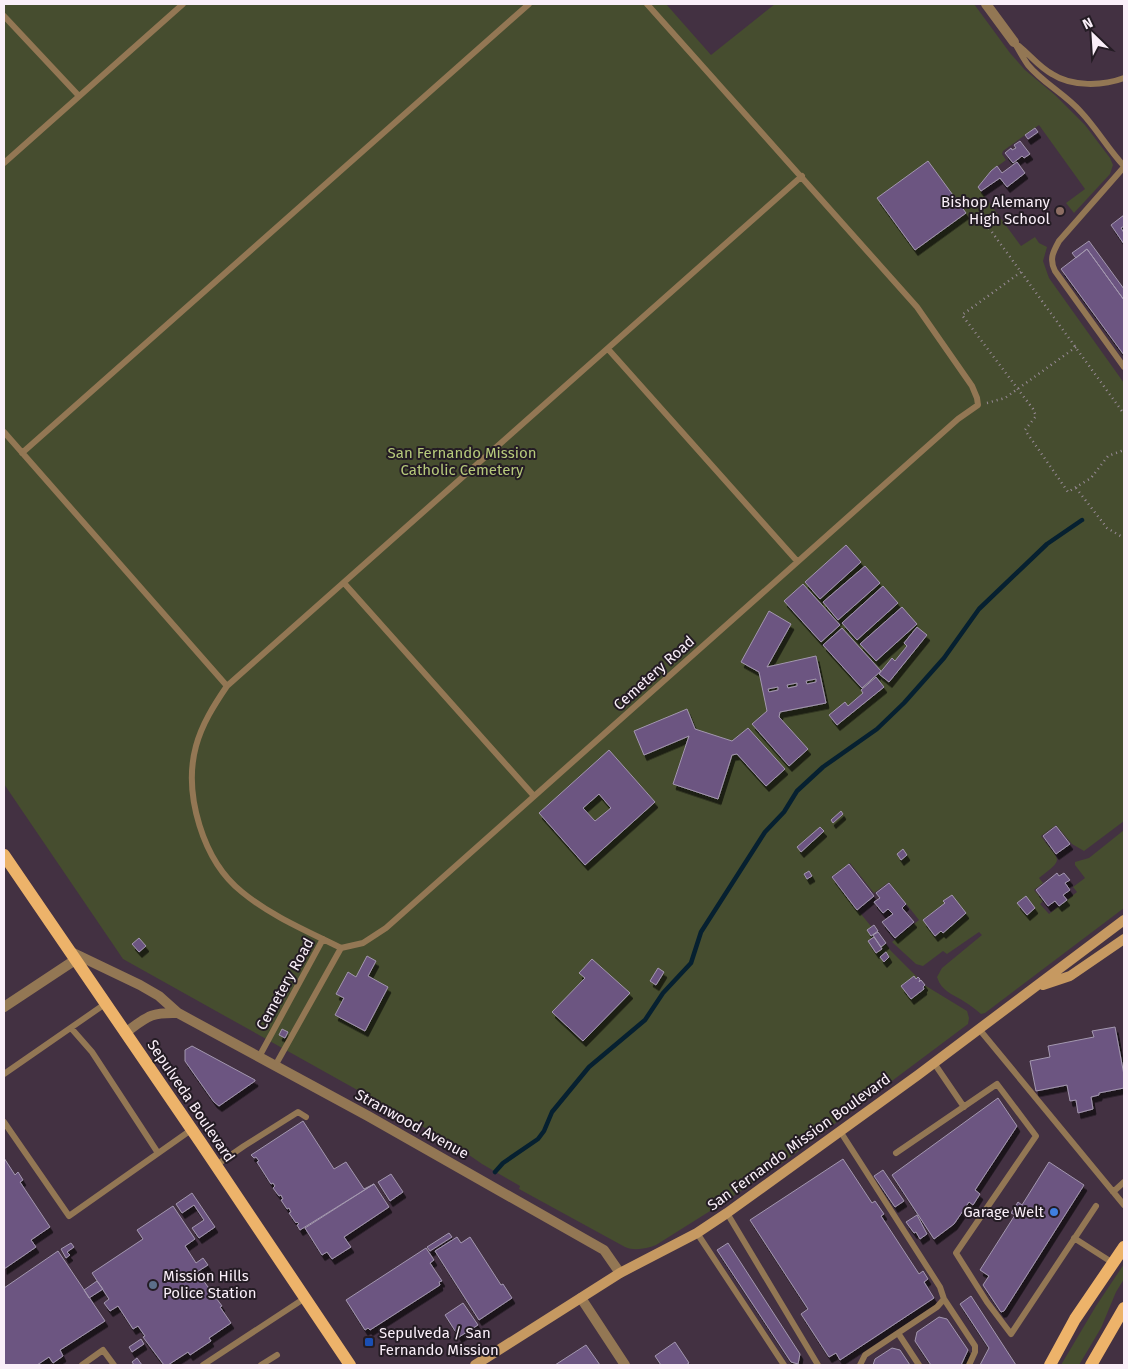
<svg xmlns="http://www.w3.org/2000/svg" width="1128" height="1369" font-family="'Fira Sans',sans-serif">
<defs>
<filter id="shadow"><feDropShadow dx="3" dy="5.5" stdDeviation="0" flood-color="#0009"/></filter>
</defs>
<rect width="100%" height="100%" fill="#433142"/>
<path fill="#464d2f" d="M4 4H666L711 55 775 4H974L1010 53 1025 70 1055 95 1085 125 1110 158 1113 165 1110 174 1074 213 1066 203 1085 189 1039 125 1003 151 1002 154 1006 160 991 171 978 187 1021 246 1035 237 1039 243 1047 247 1043 261 1049 278 1124 383V821L1084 851 1072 844 1056 825 1041 836C1058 861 1067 857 1039 878L1043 883 1034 890 1043 901 1040 904 1049 914 1077 892 1073 887 1085 878 1075 865V862L1089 858 1124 830V908L985 1013 981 1014C977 1011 973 1007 968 1004 956 995 942 993 937 977L942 968 982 935 979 932 947 954 943 951 923 966 916 964 892 942 919 920 889 882 874 893 850 863 831 877 891 951 926 986 967 1011 969 1018 968 1024 785 1161 726 1201 656 1245C646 1249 634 1251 625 1247L519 1189 520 1186 482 1164 469 1155 470 1153 123 959 4 784Z
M1124 1264V1279L1116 1292 1101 1328 1079 1365H1061L1096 1306Z"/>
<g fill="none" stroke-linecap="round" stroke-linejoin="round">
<path stroke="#062030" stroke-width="4.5" d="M495 1172 503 1163 538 1139 544 1131 552 1112 589 1067 645 1020 663 993 691 963 701 932 765 832 784 812 797 791 823 767 877 729 904 703 944 658 979 609 1047 544 1082 520"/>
</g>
<path fill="#6c5581" stroke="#a397af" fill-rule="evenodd" filter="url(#shadow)" d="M1035 128 1038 132 1028 139 1025 135Z
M1020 141 1030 154 1024 158 1022 156 1013 163 1005 153 1011 148 1012 150 1016 148 1014 145Z
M928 161 966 213 915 250 877 198Z
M1017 162 1025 173 1007 187 1000 178 981 191 978 187 991 171 997 166 1002 173Z
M1124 215V226L1121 228 1124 233V244L1111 225Z
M1089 241 1124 289V300L1087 249 1076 258 1072 253Z
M1087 249 1124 300V355L1061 269Z
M846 545 861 562 820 599 805 582Z
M865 566 880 583 838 620 823 602Z
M803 584 840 625 821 642 784 601Z
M883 586 898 603 857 640 842 623Z
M902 607 917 624 876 661 860 644Z
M769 611 791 624 767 667 816 656 826 703 780 712 779 717 808 749 789 766 752 724 767 711 759 672 741 662ZM816 679V682L807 684 806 681ZM797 683V686L788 688 787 685ZM778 687V690L769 692 768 689Z
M917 627 927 635 889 682 879 674 892 658 895 661 907 646 904 643Z
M842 628 881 671 862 688 823 645Z
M876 677 884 687 837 725 829 715 845 702 848 706 863 693 861 690Z
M687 709 695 729 732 741 748 728 785 769 766 786 737 754 732 755 718 799 673 784 689 736 644 755 634 731Z
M609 750 655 802 585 865 539 813ZM599 794 611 808 595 821 583 808Z
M841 811 843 814 833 823 831 820Z
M1056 826 1070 844 1056 854 1043 836Z
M820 827 824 831 801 852 797 847Z
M903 849 907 855 901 860 897 854Z
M849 864 874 896 857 910 832 877Z
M809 871 812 876 807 879 804 874Z
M1057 873 1059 876 1064 873 1070 880 1065 883 1070 890 1063 895 1067 900 1059 906 1055 901 1048 906 1036 890Z
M889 883 906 904 902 908 914 922 895 938 882 922 893 914 888 909 883 913 874 902 880 898 876 893Z
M952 895 966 913 943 933 941 931 935 936 923 920 945 903 943 901Z
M1026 896 1035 908 1027 915 1017 903Z
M874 925 878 931 871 936 867 930Z
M878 932 886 943 881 947 873 935Z
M874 937 882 949 876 953 868 941Z
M139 938 146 946 139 952 132 944Z
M886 952 889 957 884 962 880 957Z
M367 956 376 961 368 976 388 987 365 1031 335 1015 344 998 336 994 348 972 356 977Z
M592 959 630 993 583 1041 552 1012 585 978 579 973Z
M658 968 664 972 656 985 650 981Z
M914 976 916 979 918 977 920 979 919 982 921 980 925 985 923 987 924 989 911 999 901 986Z
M1115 1027 1124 1075V1088L1099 1093V1095L1091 1097 1093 1109 1078 1113 1076 1100 1070 1101 1067 1085 1036 1091 1030 1061 1050 1057 1048 1046 1094 1037 1092 1031Z
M282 1029 288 1032 285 1038 279 1035Z
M192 1046 255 1080V1081L219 1106 214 1102 185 1061V1050Z
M998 1098 1017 1126 975 1190 980 1194 973 1205 969 1202 954 1224 934 1239 892 1175Z
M303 1121 334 1169 346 1162 364 1189 374 1184 300 1230 297 1225 299 1224 297 1222 296 1223 289 1213 291 1212 289 1208 287 1209 281 1200 283 1199 281 1195 279 1196 273 1188 275 1186 273 1183 271 1184 257 1162 259 1161 256 1157 254 1158 251 1155Z
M4 1158 15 1175 18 1172 23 1180 20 1182 50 1227 31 1240 36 1247 4 1269Z
M843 1159 872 1203 875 1201 884 1214 881 1216 919 1274 923 1271 928 1279 924 1282 934 1298 840 1360 836 1353 829 1357 801 1314 808 1309 750 1220Z
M1049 1162 1084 1185 1004 1311 1001 1312 983 1285 989 1276 980 1270 1015 1215 1011 1213 1018 1202 1022 1205Z
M883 1170 904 1201 895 1207 874 1176Z
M391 1174 403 1192 390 1201 378 1182Z
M374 1184 389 1207 344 1237 351 1247 332 1259 327 1252 322 1255 305 1228Z
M192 1193 215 1227 199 1238 192 1228 204 1220 194 1205 182 1213 176 1204Z
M173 1206 195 1239 185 1246 196 1263 203 1258 208 1265 197 1272 222 1306 220 1307 231 1323 209 1338 211 1341 190 1355 188 1352 168 1365H164L143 1337 145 1336 138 1326 133 1329 118 1306 110 1311 104 1303 109 1299 92 1273 143 1239 137 1230Z
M917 1215 927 1234 920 1239 916 1232 914 1233 906 1222Z
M449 1233 452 1237 430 1251 427 1247Z
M457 1237 461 1243 470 1237 501 1285 503 1284 512 1298 479 1320 435 1251Z
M71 1243 74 1247 67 1252 70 1255 66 1258 61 1249Z
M728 1243 800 1354 798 1364 791 1362 717 1250Z
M426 1248 434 1260 430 1263 442 1281 439 1282 440 1285 370 1330 368 1328 365 1330 346 1300Z
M58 1251 105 1321 60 1350 63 1356 53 1363 49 1357 37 1365H4V1288Z
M97 1281 103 1289 89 1298 84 1290Z
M971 1296 1016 1365H980L989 1348 960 1304Z
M463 1303 478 1325 459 1337 445 1315Z
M939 1317 947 1319 968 1350 961 1365H931L915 1341 917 1332Z
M141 1339 144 1344 132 1352 129 1347Z
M675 1342 689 1363 686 1365H661L655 1356Z
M586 1345 600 1365H555Z
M892 1348 900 1350 910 1365H873L875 1359Z
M137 1358 142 1365H134L132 1362Z"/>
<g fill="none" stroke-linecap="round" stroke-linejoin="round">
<path stroke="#9a8c99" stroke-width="2.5" stroke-dasharray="1 4" stroke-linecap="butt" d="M989 228 1124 414
M1021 272 962 315 1033 409 1036 416 1025 430 1068 492 1091 478 1108 456 1124 450
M987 403 1005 398 1076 347
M1076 488 1107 528 1124 538"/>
<path stroke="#937754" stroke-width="6" d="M4 16 79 96
M1014 42C1019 50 1023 58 1028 65 1043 83 1065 94 1081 112 1097 129 1108 149 1124 166
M1019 46C1030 55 1039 67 1052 74 1072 87 1103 86 1124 78
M4 163 183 4
M1124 167 1059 241C1053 252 1049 259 1055 271L1124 367
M608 349 797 561
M4 432 227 686C214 705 202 724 196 746 183 794 203 861 242 892 271 916 307 931 341 948L363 943 386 928 958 419 978 405 977 398 972 386 917 307 647 4
M22 453 529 4
M344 583 534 796
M227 686 802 176
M71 1028 92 1052 158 1153
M979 1029 1124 1205
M259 1057 323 939
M934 1063 964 1107
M275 1066 341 948
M4 1074 105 1004
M4 1122 69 1216 191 1130
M840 1131 940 1287 944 1299 937 1307 865 1355 860 1365
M896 1153 997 1084 1036 1136 956 1253 987 1302 1011 1334 1096 1206
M215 1166 244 1146 298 1112 306 1117
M1113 1192 1124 1182
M727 1213 818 1365
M697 1233 784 1365
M1074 1238 1113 1263
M944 1299 975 1346V1352L969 1365
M898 1333 919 1365
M82 1365 103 1350 114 1365
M203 1365 305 1298
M261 1365 277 1355"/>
<path stroke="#937754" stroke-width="10" d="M986 4 1014 42
M69 951 140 985 159 996 178 1013 368 1116 604 1250 620 1273
M4 1007 75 960
M125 1033C147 1017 150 1012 178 1013
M581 1298 625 1365"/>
<path stroke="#c69961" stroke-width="10" d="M1043 985 1070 976 1124 939
M475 1365 620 1273 697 1233 727 1213 918 1075 1124 920"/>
<path stroke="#edb36a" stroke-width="12" d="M4 855 201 1143 350 1365
M1050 1365 1075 1319 1124 1247
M1091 1365 1124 1308"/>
</g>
<circle fill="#8d6e63" stroke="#241c24" stroke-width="2" cx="1060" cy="211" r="5"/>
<circle fill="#3f7fe0" stroke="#241c24" stroke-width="2" cx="1054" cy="1212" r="5"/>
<circle fill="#5c6f8a" stroke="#241c24" stroke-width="2" cx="153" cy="1285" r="5"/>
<rect fill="#1a4fb4" stroke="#241c24" stroke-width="2" x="364" y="1337" width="10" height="10" rx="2.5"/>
<g text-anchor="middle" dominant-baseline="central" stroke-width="4" stroke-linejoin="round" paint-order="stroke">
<g font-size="15" fill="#faeff9" stroke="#241c24" text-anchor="end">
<text x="1050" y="202">Bishop Alemany<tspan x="1050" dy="17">High School</tspan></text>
<text x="1044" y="1212">Garage Welt</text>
<text x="163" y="1276" text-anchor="start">Mission Hills<tspan x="163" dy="17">Police Station</tspan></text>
<text x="379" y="1333" text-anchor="start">Sepulveda / San<tspan x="379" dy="17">Fernando Mission</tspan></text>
</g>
<g font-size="15" fill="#b6c97b" stroke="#241c24">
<text x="462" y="453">San Fernando Mission<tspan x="462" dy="17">Catholic Cemetery</tspan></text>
</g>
<g font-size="15" fill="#faeff9" stroke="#241c24">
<text transform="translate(654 673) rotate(-42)">Cemetery Road</text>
<text transform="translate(285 984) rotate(-61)">Cemetery Road</text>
<text transform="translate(191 1101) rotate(56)">Sepulveda Boulevard</text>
<text transform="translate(412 1124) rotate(29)">Stranwood Avenue</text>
<text transform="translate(799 1142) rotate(-36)">San Fernando Mission Boulevard</text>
</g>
</g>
<rect width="1128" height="1369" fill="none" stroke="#faeff9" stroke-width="10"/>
<g transform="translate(1093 35) rotate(335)" stroke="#241c24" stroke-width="4" paint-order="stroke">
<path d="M0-4L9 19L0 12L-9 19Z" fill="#faeff9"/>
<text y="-8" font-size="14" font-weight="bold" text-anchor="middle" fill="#faeff9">N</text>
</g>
</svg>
